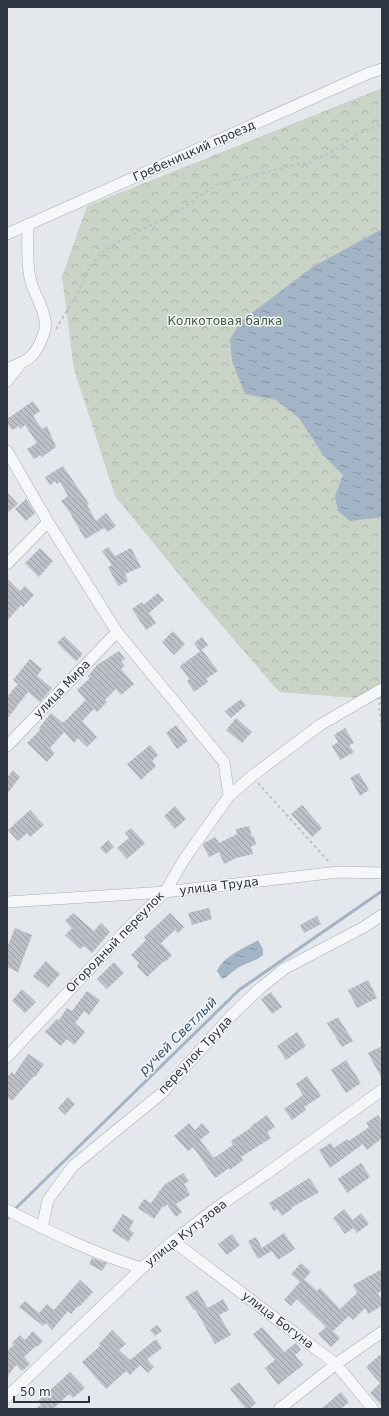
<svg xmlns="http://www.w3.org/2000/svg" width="389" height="1416" font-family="'DejaVu Sans',sans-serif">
<defs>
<pattern id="forest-crowns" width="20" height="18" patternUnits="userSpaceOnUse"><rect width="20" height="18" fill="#c9d4c6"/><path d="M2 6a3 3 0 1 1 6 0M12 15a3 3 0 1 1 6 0" fill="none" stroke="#adb7ab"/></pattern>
<pattern id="water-ripples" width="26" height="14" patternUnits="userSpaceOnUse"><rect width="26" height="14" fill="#a3b4c7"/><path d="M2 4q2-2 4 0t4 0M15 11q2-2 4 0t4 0" fill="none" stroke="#8593a3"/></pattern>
<pattern id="building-back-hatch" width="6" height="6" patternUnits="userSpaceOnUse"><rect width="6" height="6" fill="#bcc0c7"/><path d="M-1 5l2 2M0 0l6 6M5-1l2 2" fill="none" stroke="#999da3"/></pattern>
</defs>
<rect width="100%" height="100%" fill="#e4e7eb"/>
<path fill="url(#forest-crowns)" d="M382 88V700L279 692 193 592 115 496 74 369 62 277 87 206Z"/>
<path fill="url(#water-ripples)" d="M382 229V517L350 521 338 511 335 496 343 475 324 456 299 418 276 400 245 394 232 361 230 339 241 321 314 266Z
M258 940 263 949V955C255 962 244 963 235 970 230 973 228 977 222 979L217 971C223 956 245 948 258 940Z"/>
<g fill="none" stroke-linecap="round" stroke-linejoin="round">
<path stroke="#a3b4c7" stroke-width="3" d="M7 1219 15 1209 239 990 382 891"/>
</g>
<path fill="url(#building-back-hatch)" d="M33 401 40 411 33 416 42 429 47 426 56 447 42 457 41 455 34 459 27 449 37 443 25 425 20 429 19 426 12 430 7 423V419Z
M63 466 89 504 87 505 96 521 106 513 116 526 108 532 104 528 85 539 69 511 61 501 68 496 60 482 57 484 55 481 50 485 45 477Z
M7 492 18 504 7 513Z
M26 499 35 513 26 521 15 509Z
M108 547 115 556 131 548 141 567 125 574 128 581 118 586 108 567 112 565 102 551Z
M40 548 53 561 39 577 25 563Z
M7 578 20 591 25 586 34 595 23 607 21 605 7 621Z
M158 593 164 600 149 613 156 623 146 630 132 609 142 602 143 605Z
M173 631 185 644 174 655 162 642Z
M64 636 83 654 76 661 57 643Z
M202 637 208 645 200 651 194 643Z
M202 650 218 671 206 679 208 682 194 692 187 681 189 679 180 666Z
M119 651 125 659 121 661 125 666 121 669 134 684 121 695 116 689 105 700 107 702 97 712 94 709 82 721 97 737 87 747 78 738 74 743 64 732 50 748 55 753 47 762 27 743 40 730 39 728 51 713 63 723 86 700 77 690 90 678 88 676 97 665Z
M30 659 42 669 37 676 52 688 40 702 28 692 7 719V697L18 684 13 680Z
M241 699 246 705 231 718 225 711Z
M236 718 252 732 242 743 226 730Z
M176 725 188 741 177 749 166 733Z
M345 728 354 743 349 745 354 752 340 760 332 746 338 742 334 735Z
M150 745 158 755 152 761 156 766 141 780 127 764Z
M13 770 20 777 7 794V778Z
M359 773 369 790 360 796 350 778Z
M302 805 322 828 312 837 291 814Z
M175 806 186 819 175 829 164 816Z
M30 810 44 825 30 837 27 833 18 841 8 830Z
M249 826 252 837 254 836 256 845 251 846 253 854 236 858 224 864 219 852 209 857 203 845 204 843 215 837 219 843 237 834 236 829Z
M131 828 145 843 127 859 117 848 129 838 125 833Z
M108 840 114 847 106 854 100 848Z
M209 908 212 919 192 925 188 913Z
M73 913 94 931 101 923 110 932 92 953 84 946 80 949 65 935 72 928 65 921Z
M170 913 184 927 178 933 175 930 161 943 172 955 165 962 164 961 147 977 137 966 139 963 131 955 146 940 144 937Z
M317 916 321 924 304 933 300 925Z
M15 928 32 935 18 972 7 967V948Z
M46 961 60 974 48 988 33 976Z
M114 962 124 973 107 989 97 979Z
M368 980 377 998 357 1008 348 990Z
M22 989 36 1002 25 1013 12 1001Z
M87 991 100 1000 89 1015 84 1011 75 1023 85 1032 74 1045 67 1039 61 1046 45 1032 57 1019 59 1020 67 1008 72 1011Z
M271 992 282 1007 272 1014 261 999Z
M338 1017 353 1041 342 1047 327 1023Z
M297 1032 306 1046 286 1060 277 1046Z
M382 1046V1079L368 1053Z
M28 1054 44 1064 35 1077 34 1076 12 1101 7 1097V1077L12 1072 14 1075Z
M346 1060 361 1083 346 1093 331 1070Z
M307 1076 321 1096 304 1107 306 1110 292 1120 284 1109 303 1095 296 1084Z
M68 1097 75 1104 65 1115 58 1108Z
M267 1115 275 1127 267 1132 271 1138 241 1157 243 1160 230 1170 229 1168 215 1178 193 1147 188 1151 174 1136 189 1123 195 1130 202 1123 210 1132 200 1140 214 1158 233 1145 231 1141 252 1127 251 1126Z
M378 1115 382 1121V1138L367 1150 363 1144 330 1168 319 1150 331 1143 334 1148 347 1139 349 1141 369 1127 366 1123Z
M361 1163 370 1177 347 1193 338 1179Z
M183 1173 189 1181 184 1184 190 1195 176 1204 182 1212 176 1217 167 1204 165 1207 163 1206 154 1219 138 1208 144 1199 151 1203 164 1185Z
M309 1178 319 1192 291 1208 292 1209 282 1216 277 1209 274 1211 269 1203Z
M344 1209 353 1220 361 1213 369 1224 357 1233 353 1228 345 1234 333 1218Z
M123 1214 134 1221 129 1229 134 1233 128 1242 112 1231Z
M284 1233 295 1249 278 1260 272 1251 258 1259 248 1241 256 1237 262 1248Z
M232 1234 240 1245 227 1255 218 1244Z
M92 1258 107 1263 102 1271 89 1264Z
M301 1263 311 1272 304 1279 317 1291 320 1288 340 1309 357 1293 353 1285 382 1269V1291L378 1293 382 1301V1306L368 1314 365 1308 353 1320 349 1316 333 1331 340 1338 331 1347 318 1334 326 1327 297 1299 291 1306 284 1300 300 1282 291 1274Z
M80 1280 93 1292 79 1307 78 1306 71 1314 68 1311 52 1330 46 1323 43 1326 19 1307 25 1301 39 1313 47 1304 54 1310Z
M197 1290 208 1308 223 1299 229 1310 219 1315 231 1335 215 1344 195 1309 194 1310 185 1297Z
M157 1325 162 1331 155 1336 150 1330Z
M262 1327 284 1352 296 1343 301 1350 295 1355 303 1365 278 1385 265 1368 275 1360 253 1334Z
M112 1330 126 1344 119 1350 130 1360 156 1339 162 1348 147 1359 154 1367 148 1373 140 1365 130 1375 126 1371 106 1389 82 1362 100 1346 99 1344Z
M33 1331 43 1341 37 1347 36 1346 24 1357 30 1364 22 1371 16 1365 7 1377V1351L14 1345 12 1343 20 1335 25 1340Z
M382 1353V1406L370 1393 380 1383 366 1367Z
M70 1372 85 1388 73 1398 69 1394 53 1409H36L41 1404 38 1401Z
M239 1382 256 1403 249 1409H246L230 1389Z
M341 1392 349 1402 341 1409H321Z"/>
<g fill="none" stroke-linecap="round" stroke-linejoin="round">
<g stroke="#a9aeb5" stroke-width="12">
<path id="minor" d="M7 234 369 73 382 69
M7 369C26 361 35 358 42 338 45 332 46 326 45 320 43 307 35 295 31 282 26 265 28 241 28 224
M7 381 19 366
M7 451 48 522 117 632 224 762 229 796
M7 564 48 522
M7 746 117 632
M7 902 165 892 338 872 382 873
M7 1057 131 925 165 892 185 858 229 796 252 776 320 725 382 689
M7 1210C50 1232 95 1254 142 1268
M42 1228 48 1200 73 1166 162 1093 230 1017 258 990 284 969 364 927 382 915
M173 1241 336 1364 373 1409
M7 1397 142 1268 173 1241 216 1208 266 1174 382 1090
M279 1409 336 1364 382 1332"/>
</g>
<path stroke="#bec1c6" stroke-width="2" stroke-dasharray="3 3" stroke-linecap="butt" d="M56 329 78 292 89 268 99 255 114 244 180 210 216 185 286 167 311 162 333 151 358 134 382 124
M380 702 379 707 382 728
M258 783 330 863"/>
<use href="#minor" stroke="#f6f7f9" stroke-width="11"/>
</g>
<g text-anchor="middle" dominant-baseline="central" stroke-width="3" stroke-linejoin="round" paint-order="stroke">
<g font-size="12" fill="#2d3542" stroke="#f4f5f8">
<text transform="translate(194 151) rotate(-24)">Гребеницкий проезд</text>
<text transform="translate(62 689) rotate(-46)">улица Мира</text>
<text transform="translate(219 886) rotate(-7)">улица Труда</text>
<text transform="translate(115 942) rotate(-46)">Огородный переулок</text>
<text transform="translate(195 1055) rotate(-47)">переулок Труда</text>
<text transform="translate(186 1233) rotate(-38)">улица Кутузова</text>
<text transform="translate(278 1320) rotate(37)">улица Богуна</text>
</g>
<g font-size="12" fill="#425c3c" stroke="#f4f5f8">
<text x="225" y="321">Колкотовая балка</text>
</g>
<g font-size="13" font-style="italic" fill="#3a5472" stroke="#f4f5f8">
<text transform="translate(178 1036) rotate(-45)">ручей Светлый</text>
</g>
</g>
<rect width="389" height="1416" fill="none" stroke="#2d3542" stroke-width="16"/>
<path d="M14 1396v6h75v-6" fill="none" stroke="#2d3542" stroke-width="2"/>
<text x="20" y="1396" font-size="12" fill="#2d3542" stroke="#f4f5f8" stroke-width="3" paint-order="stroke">50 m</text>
</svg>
